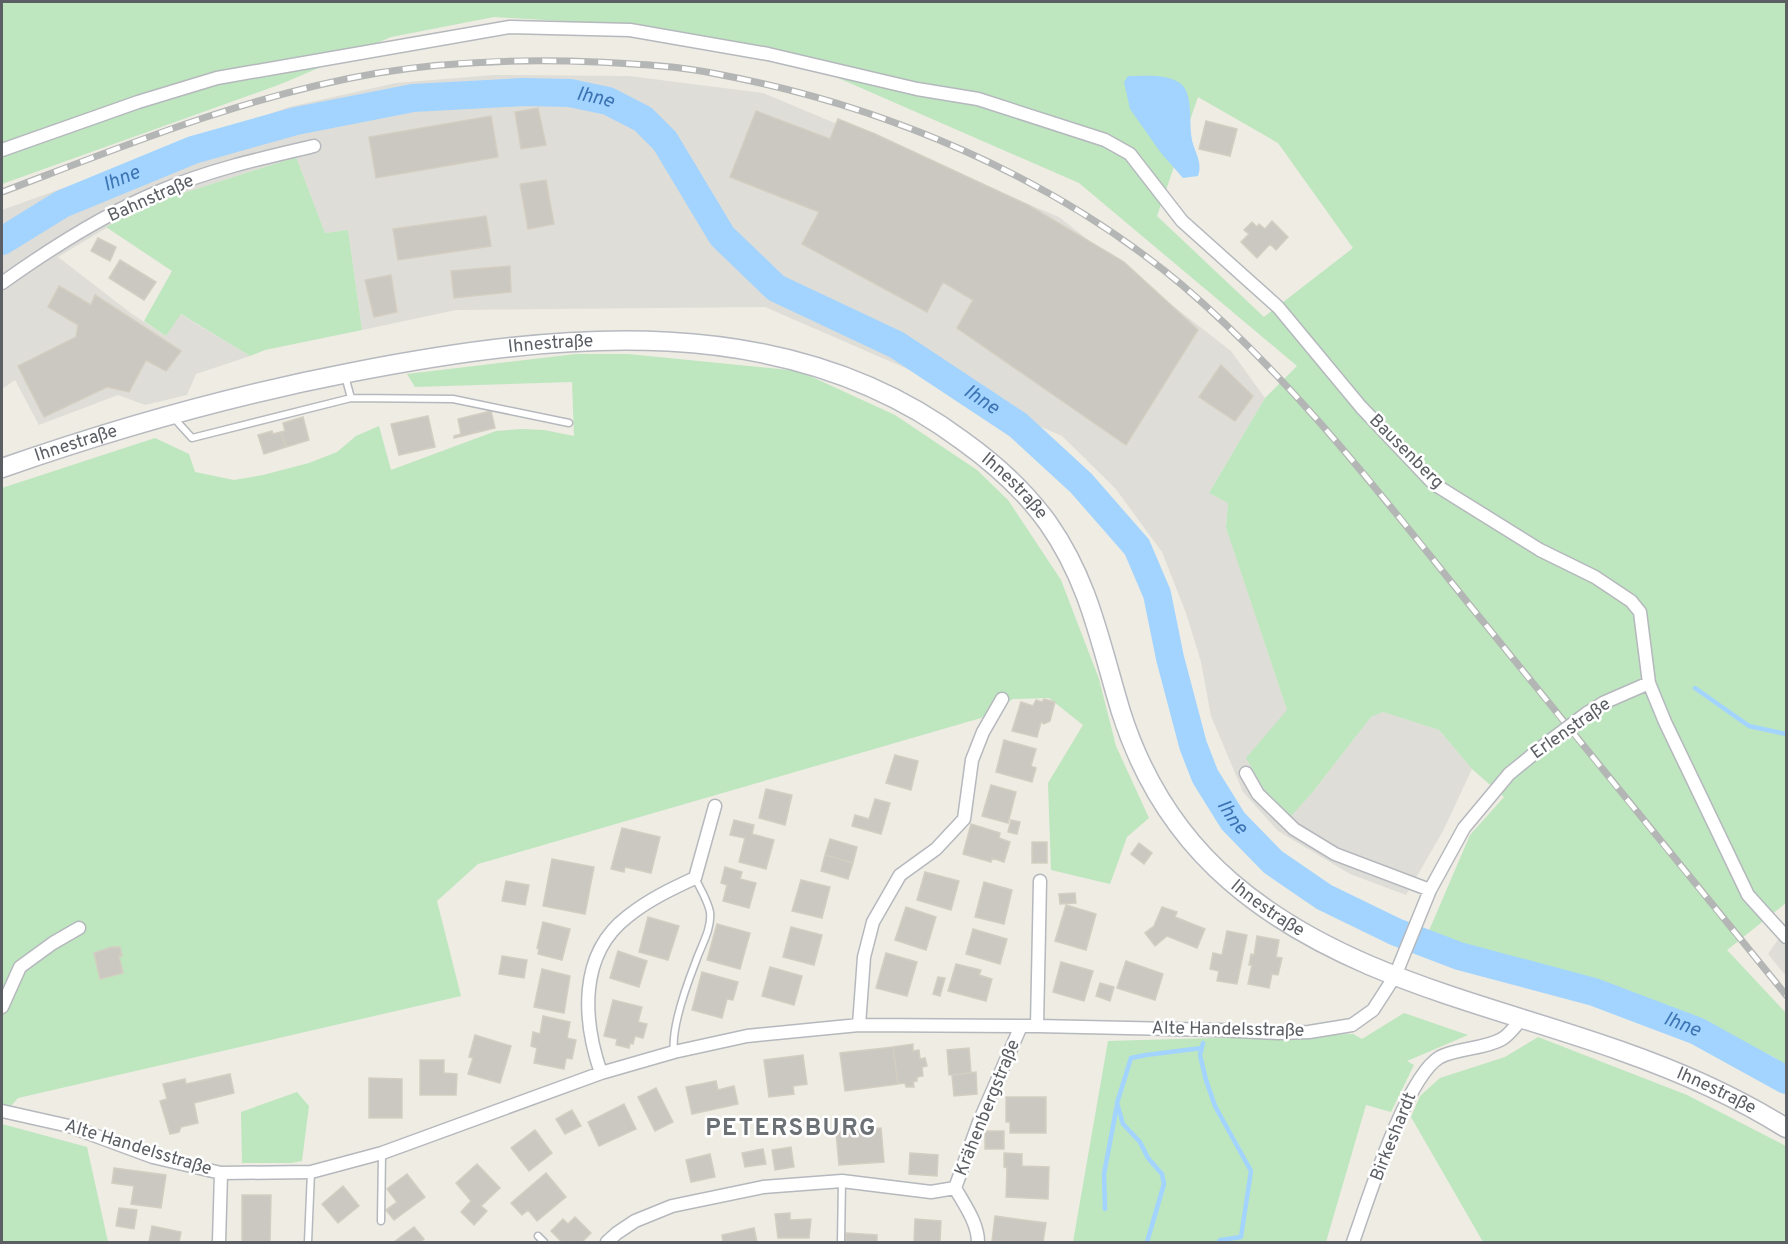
<svg xmlns="http://www.w3.org/2000/svg" width="1788" height="1244" font-family="Overpass,sans-serif">
<rect width="100%" height="100%" fill="#eeece3"/>
<path fill="#dfddd7" d="M494 75 629 76 763 93 1059 217 1231 351 1265 398 1209 493 1228 503 1226 528 1287 710 1289 817 1312 793 1371 717 1383 712 1439 730 1472 769 1443 831 1406 895 1350 874 1278 831 1243 792 1211 716 1201 662 1186 613 1162 552 1115 488 1062 436 765 307 456 310 362 330 348 230 325 233 296 157 143 206 58 257 132 314 166 336 180 314 250 356 196 374 187 395 145 405 118 395 39 425 15 380 2 389V210L289 107 396 83Z
M1779 938 1786 942V976L1768 954Z"/>
<path fill="#bee6bf" fill-rule="evenodd" d="M2 2H1786V903L1727 950 1786 1013V1066L1774 1057 1652 1002 1428 933 1470 835 1504 797 1472 769 1439 730 1383 712 1371 717 1312 793 1290 817 1265 791 1246 758 1287 710 1226 528 1228 503 1209 493 1265 398 1297 366 1079 183 774 50 641 26 494 17 391 37 281 84 2 184ZM1198 97 1278 143 1353 248 1264 317 1157 216Z
M296 157 325 233 348 230 362 330 265 350 250 356 181 314 166 336 144 321 172 271 106 227 143 206Z
M576 354H628L799 371 895 415 977 470 1008 500 1061 580 1099 679 1116 746 1149 818 1127 837 1110 884 1051 870 1048 783 1083 725 1049 698 1013 699 981 718 478 864 437 901 461 996 18 1098 2 1116V488L155 438 189 454 195 472 234 480 263 475 309 463 337 452 356 436 379 426 391 470 496 431 522 429 544 430 574 436 572 382 415 387 407 374Z
M1404 1013 1468 1035 1407 1061 1414 1065 1391 1112 1366 1105 1326 1242H1073L1108 1041 1353 1034 1362 1039Z
M1538 1037 1687 1095 1786 1146V1242H1483L1411 1117 1420 1096 1440 1078 1505 1057Z
M297 1092 309 1106 302 1161 291 1163H242L241 1112Z
M2 1124 87 1147 108 1242H2Z"/>
<path fill="#a2d4ff" d="M1128 76C1145 76 1181 72 1187 93 1192 108 1189 125 1192 140 1195 153 1203 163 1198 176L1183 178 1161 153 1130 109 1124 82Z"/>
<g fill="none" stroke-linecap="round" stroke-linejoin="round">
<path stroke="#a2d4ff" stroke-width="4.5" d="M1695 688 1749 726 1786 734
M1203 1043 1200 1055 1206 1080 1215 1106 1251 1171 1241 1237 1220 1240 1219 1242
M1105 1209 1104 1174 1117 1105
M1147 1242 1164 1184 1162 1174 1148 1158 1140 1142 1123 1124 1117 1103 1131 1058 1146 1055 1202 1048"/>
<path stroke="#a2d4ff" stroke-width="28" id="s1" d="M2 241 62 204 193 150 296 121 413 98 524 92 570 93 608 101 643 119 665 141 722 236 776 288 897 345 1018 425 1081 483 1137 547 1157 594 1170 658 1193 745 1205 776 1233 821 1273 862 1324 897 1396 932 1459 956 1594 992 1697 1031 1786 1080"/>
</g>
<path fill="#cbc8c2" stroke="#d3cec1" stroke-width="1.5" d="M538 108 546 145 521 149 515 112Z
M756 111 830 139 838 119 875 134 1028 205 1124 262 1198 330 1126 445 957 328 973 300 943 282 927 312 802 244 819 212 730 177Z
M491 116 498 157 376 178 369 137Z
M1206 121 1237 129 1230 156 1199 149Z
M546 180 554 224 528 229 520 184Z
M486 216 491 246 398 260 393 229Z
M1272 221 1288 237 1276 250 1270 244 1257 258 1241 242 1249 234 1244 230 1252 222 1257 227 1259 224 1265 229Z
M98 238 116 247 110 261 91 251Z
M120 260 156 282 144 300 109 278Z
M510 266 511 292 454 298 451 271Z
M391 275 397 312 374 317 365 280Z
M59 286 91 305 95 295 181 351 166 371 146 360 129 392 107 387 44 417 18 366 76 337 78 325 48 307Z
M1221 365 1253 396 1235 421 1199 397Z
M491 411 495 428 454 438V436L461 434 458 419Z
M428 416 435 447 399 455 391 424Z
M303 417 309 440 286 447 281 432 285 431 283 423Z
M272 431 273 434 281 432 286 447 264 454 258 435Z
M1044 699 1055 702 1050 721 1044 724 1041 722 1037 737 1012 731 1021 702 1033 706 1036 700 1042 702Z
M1004 740 1036 749 1031 766 1036 768 1032 782 996 772Z
M895 755 918 761 911 790 886 783Z
M991 785 1016 792 1008 823 982 816Z
M766 789 792 795 785 825 759 818Z
M875 799 890 803 881 834 852 826 855 815 869 819Z
M734 820 754 825 752 834 774 840 766 869 739 862 745 838 730 835Z
M1011 820 1020 822 1017 834 1008 832Z
M971 824 1000 833 999 838 1010 842 1004 862 992 858 991 862 963 854Z
M622 828 660 837 651 873 625 867 624 872 611 869Z
M830 839 857 847 853 863 825 855Z
M1032 842H1047V863H1032Z
M1139 843 1152 853 1144 864 1131 854Z
M825 855 853 863 848 879 821 871Z
M552 859 594 867 585 914 543 906Z
M725 867 742 872 740 879 756 883 749 908 723 901 727 885 721 883Z
M925 872 959 881 951 910 917 900Z
M801 880 830 887 822 918 792 911Z
M506 881 529 885 525 905 502 901Z
M984 882 1012 890 1004 924 975 917Z
M1075 893 1076 903 1060 904 1059 894Z
M1066 905 1096 914 1086 950 1055 941Z
M906 907 936 917 926 950 895 940Z
M1162 907 1177 912 1175 917 1205 929 1197 948 1167 936 1155 946 1145 933 1154 926Z
M648 917 679 926 668 960 639 952Z
M543 922 570 929 562 960 538 954 539 949 537 948Z
M717 924 750 933 740 969 707 960Z
M791 927 822 935 814 965 783 957Z
M973 929 1007 939 1000 964 966 954Z
M1227 931 1247 935 1237 984 1217 981 1219 971 1210 969 1213 953 1222 955Z
M1257 936 1279 940 1276 957 1282 958 1278 975 1272 974 1269 988 1248 984 1252 965H1249L1251 954 1254 955Z
M112 947H120L122 956H119L123 973 100 979 94 953Z
M618 951 647 961 639 987 610 978Z
M886 953 917 962 907 996 876 988Z
M502 956 527 960 524 978 499 974Z
M1126 961 1163 974 1155 1000 1117 988Z
M1061 962 1093 971 1084 1001 1053 992Z
M956 964 981 970 979 975 992 979 986 1001 948 991Z
M770 967 802 976 794 1005 762 996Z
M542 969 570 976 564 1013 534 1007Z
M702 972 738 982 733 1000 727 999 722 1018 692 1010Z
M938 977 945 978 940 996 933 994Z
M1100 983 1114 987 1110 1001 1096 996Z
M613 1000 642 1007 638 1022 647 1024 643 1038 635 1036 633 1044 630 1043 629 1048 616 1045 617 1039 604 1036Z
M543 1016 570 1022 567 1038 576 1040 572 1059 566 1058 564 1069 534 1063 537 1048 531 1046 533 1032 540 1034Z
M475 1035 511 1046 500 1083 468 1074 473 1058 469 1057Z
M913 1044V1051L919 1050 920 1059 925 1058 927 1066 922 1067 923 1076 917 1077V1081L913 1082 914 1087H906L905 1083 898 1084 893 1047Z
M893 1047 898 1084 845 1091 840 1053Z
M969 1048 971 1073 949 1075 947 1050Z
M803 1055 807 1084 793 1086 794 1094 769 1097 764 1060Z
M420 1060H444V1073L457 1074 456 1095H420Z
M976 1072 977 1094 954 1096 952 1075Z
M230 1074 234 1093 194 1103 198 1123 181 1127 179 1132 170 1134 160 1101 167 1099 163 1084 185 1079 186 1084Z
M369 1078 402 1079V1118H369Z
M716 1081 718 1090 734 1086 738 1104 692 1114 686 1087Z
M656 1088 673 1122 655 1131 638 1097Z
M1006 1097H1046V1133H1010V1122H1006Z
M624 1104 636 1129 599 1146 588 1122Z
M572 1110 581 1126 565 1134 556 1119Z
M881 1128 884 1162 839 1165 836 1132Z
M535 1130 552 1153 529 1171 511 1148Z
M985 1131H1004V1149H985Z
M791 1147 794 1167 775 1170 772 1150Z
M763 1149 766 1164 745 1167 742 1153Z
M910 1153 938 1155 937 1176 909 1174Z
M1004 1153 1022 1154V1166L1049 1167 1048 1199 1006 1197 1007 1168 1004 1167Z
M710 1154 715 1177 691 1182 686 1160Z
M477 1164 500 1188 481 1206 487 1211 474 1225 461 1212 471 1201 456 1183Z
M114 1168 166 1175 161 1208 131 1204 134 1186 112 1183Z
M546 1173 566 1197 537 1221 528 1210 522 1215 511 1203Z
M407 1174 425 1197 394 1220 386 1210 397 1202 387 1189Z
M343 1186 359 1206 338 1223 322 1204Z
M242 1195H271L270 1242H242Z
M119 1208 137 1210 134 1229 116 1226Z
M790 1213V1220L811 1219 809 1238H778L775 1214Z
M995 1216 1046 1223 1043 1242 992 1241Z
M575 1217 591 1233 582 1242H562L551 1231 563 1219 568 1224Z
M915 1219 941 1221 940 1242H914Z
M152 1226 181 1232 179 1242H149Z
M414 1227 424 1239 420 1242H394Z
M754 1228 757 1242H723L722 1235Z
M846 1233 877 1235V1242H846Z"/>
<g fill="none" stroke-linecap="round" stroke-linejoin="round">
<g stroke="#b5b8bd" stroke-width="9">
<path id="service" d="M345 376 351 398
M173 417 192 438 351 398 453 399 569 423
M674 1052C671 1029 687 984 696 961 701 946 712 929 710 912 708 901 700 888 695 878
M381 1221 382 1154
M538 1236 544 1242
M308 1242 311 1172
M841 1242 842 1181"/>
</g>
<g stroke="#b5b8bd" stroke-width="15">
<path id="minor" d="M2 150 138 102 217 78 510 27 630 30 768 54 917 89 978 99 1105 140 1130 154 1182 221 1278 307 1361 407 1434 484 1540 550 1595 577 1631 601 1640 612 1649 683 1665 722 1748 895 1786 937
M2 283C51 248 104 214 160 191 209 170 262 158 314 146
M1587 713 1603 703 1649 683
M1246 773 1258 794 1294 829 1335 854 1430 890
M2 1007 20 967 53 943 79 928
M859 1025 864 957 873 922 900 875 936 849 964 819 972 760 983 732 1002 699
M1037 1026 1040 881
M601 1073C583 1021 578 955 627 917 648 900 671 889 695 878L715 806
M2 1111 69 1126 153 1157 221 1173 311 1172 382 1153 601 1073 674 1052 747 1036 859 1025 1037 1026 1218 1030 1278 1033 1309 1032 1352 1025 1373 1010 1395 976 1430 890 1464 828 1509 774 1547 743
M955 1188C964 1204 978 1223 978 1242
M219 1242 221 1173
M607 1242 617 1233 635 1221 672 1206 763 1187 842 1181 931 1192 955 1188 979 1122 1021 1026
M1353 1242C1367 1203 1406 1076 1440 1057 1457 1048 1485 1049 1502 1039 1509 1035 1515 1026 1521 1020"/>
</g>
<g stroke="#b6b9bf" stroke-width="21">
<g id="secondary">
<path id="s2" d="M2 468C116 428 234 395 353 372 558 332 786 308 963 441 995 464 1025 491 1048 523 1090 583 1100 643 1121 712 1142 778 1178 836 1230 881 1339 976 1489 1004 1621 1051 1678 1071 1735 1096 1786 1128"/>
</g>
</g>
<use href="#service" stroke="#fff" stroke-width="6"/>
<use href="#minor" stroke="#fff" stroke-width="12"/>
<use href="#secondary" stroke="#fff" stroke-width="18"/>
<g stroke="#b4b5b5" stroke-width="7">
<path id="rail" d="M2 192C124 146 248 95 378 73 450 61 524 59 597 62 637 64 678 66 717 74 883 105 1052 176 1182 285 1291 378 1379 492 1468 603 1574 734 1680 865 1786 995"/>
</g>
<use href="#rail" stroke="#fff" stroke-width="4.5" stroke-dasharray="14" stroke-linecap="butt"/>
<g stroke="#b5b8bd" stroke-width="15" stroke-linecap="butt">
<path id="minor-bridge" d="M1547 743 1587 713"/>
</g>
<use href="#minor-bridge" stroke="#fff" stroke-width="12"/>
</g>
<g text-anchor="middle" dominant-baseline="central" stroke-width="5" stroke-linejoin="round" paint-order="stroke">
<g font-size="18" fill="#5b5f64" stroke="#fff">
<text transform="translate(151 199) rotate(-24)">Bahnstraße</text>
<text stroke="none"><textPath href="#s2" startOffset="564">Ihnestraße</textPath></text>
<text stroke="none"><textPath href="#s2" startOffset="78">Ihnestraße</textPath></text>
<text transform="translate(1406 452) rotate(45)">Bausenberg</text>
<text stroke="none"><textPath href="#s2" startOffset="1066">Ihnestraße</textPath></text>
<text transform="translate(1571 729) rotate(-35)">Erlenstraße</text>
<text stroke="none"><textPath href="#s2" startOffset="1570">Ihnestraße</textPath></text>
<text transform="translate(1228 1030) rotate(1)">Alte Handelsstraße</text>
<text stroke="none"><textPath href="#s2" startOffset="2056">Ihnestraße</textPath></text>
<text transform="translate(988 1108) rotate(-68)">Krähenbergstraße</text>
<text transform="translate(1394 1137) rotate(-68)">Birkeshardt</text>
<text transform="translate(138 1148) rotate(17)">Alte Handelsstraße</text>
</g>
<g font-size="20" font-style="italic" fill="#3c74b3" stroke="#fff">
<text stroke="none"><textPath href="#s1" startOffset="621">Ihne</textPath></text>
<text stroke="none"><textPath href="#s1" startOffset="135">Ihne</textPath></text>
<text stroke="none"><textPath href="#s1" startOffset="1125">Ihne</textPath></text>
<text stroke="none"><textPath href="#s1" startOffset="1629">Ihne</textPath></text>
<text stroke="none"><textPath href="#s1" startOffset="2133">Ihne</textPath></text>
</g>
<g font-size="24" font-weight="bold" letter-spacing="1.5" fill="#6c7176" stroke="#fff">
<text x="791" y="1129">PETERSBURG</text>
</g>
</g>
<rect width="1788" height="1244" fill="none" stroke="#5b5f64" stroke-width="6"/>
</svg>
